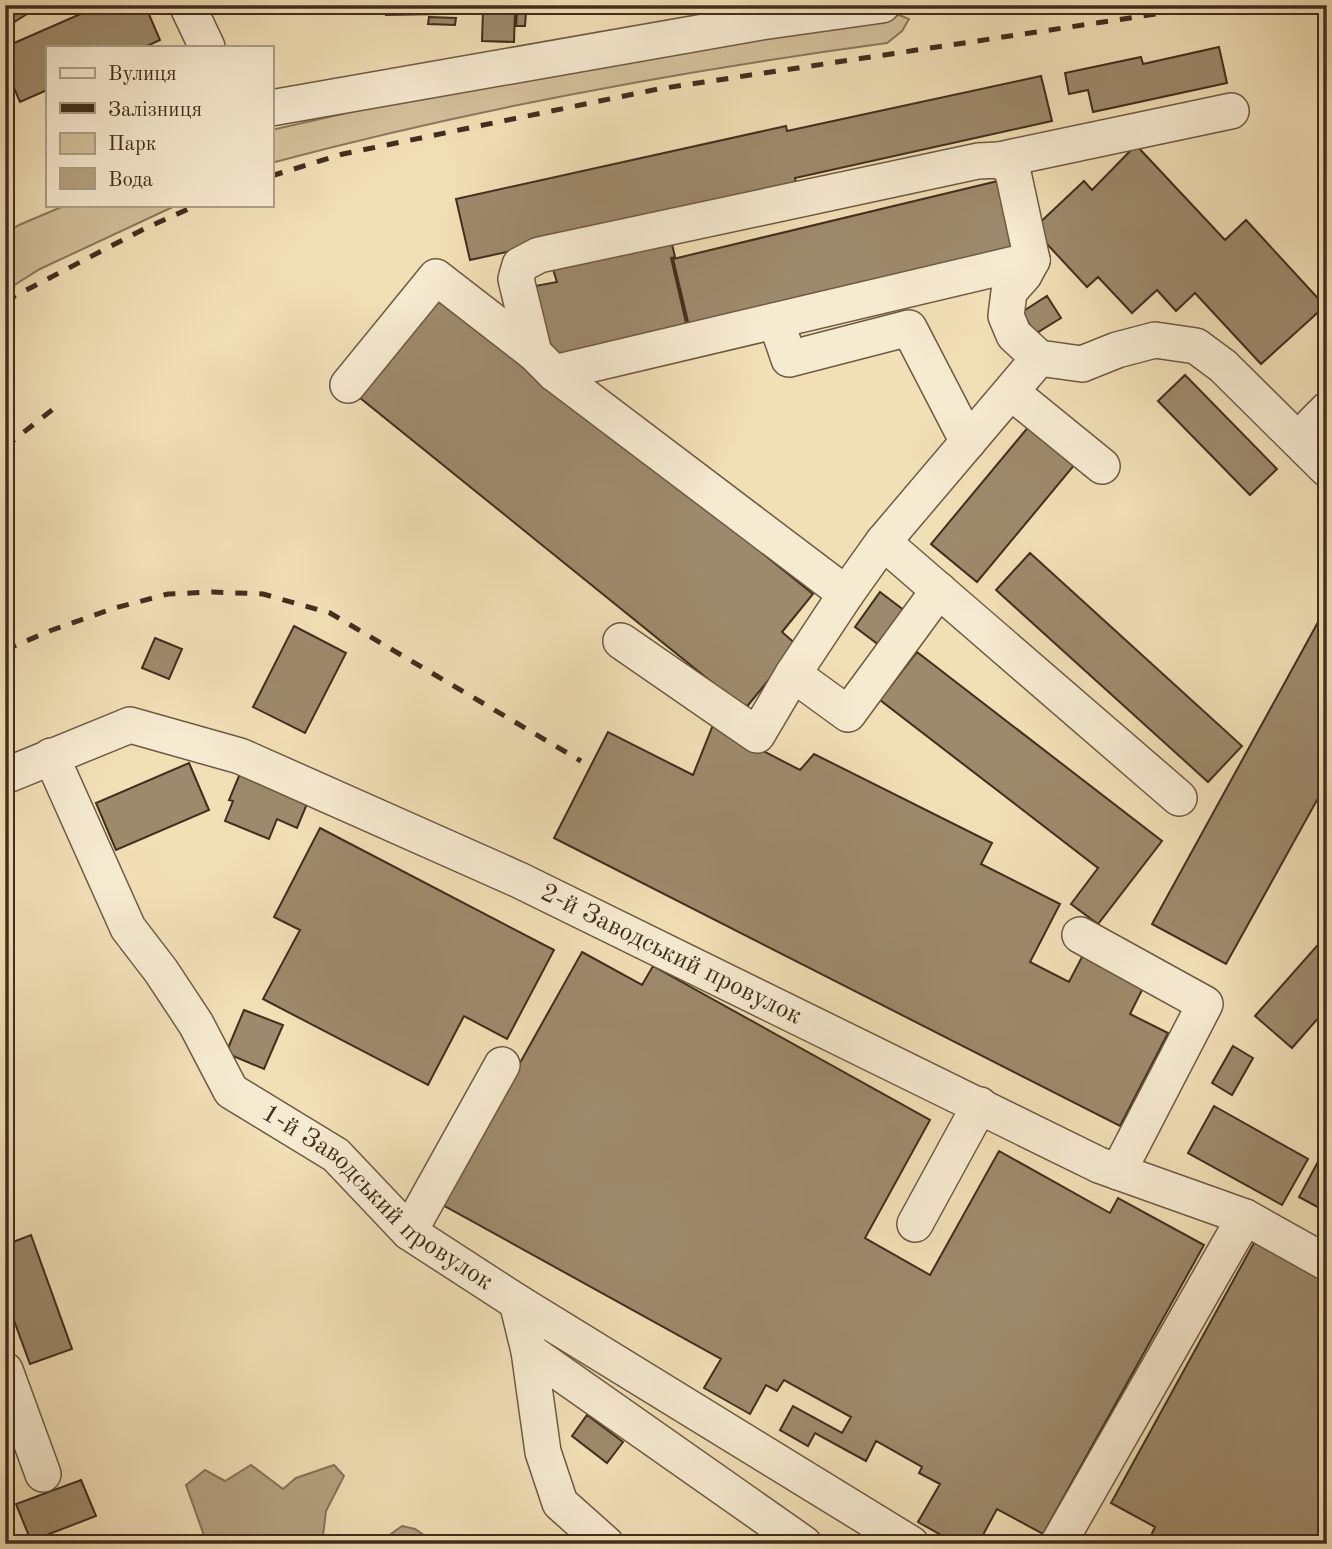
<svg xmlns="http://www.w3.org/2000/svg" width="1332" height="1549" font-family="'Old Standard TT',serif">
<rect width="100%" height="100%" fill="#f1dfb6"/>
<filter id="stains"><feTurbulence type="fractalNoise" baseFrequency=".00286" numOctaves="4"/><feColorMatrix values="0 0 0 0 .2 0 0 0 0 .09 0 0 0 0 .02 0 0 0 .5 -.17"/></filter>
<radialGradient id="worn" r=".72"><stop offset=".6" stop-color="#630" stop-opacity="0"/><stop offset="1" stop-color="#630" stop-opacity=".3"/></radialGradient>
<path fill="#d3c19c" stroke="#8a785c" stroke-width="2" d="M899 15 909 19 902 31 887 43C680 71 473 109 271 163V130L409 99 553 71Z
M66 205H177L40 269 5 291V234L19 225Z"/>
<path fill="#b5a382" stroke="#877459" stroke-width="2" d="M251 1465 283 1489 296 1478 334 1465 344 1476 326 1511 322 1544H207L186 1485 205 1470 225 1481Z
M402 1526 415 1529 428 1538 426 1544H377Z"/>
<path fill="#9d8a6c" stroke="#412e1c" stroke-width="2" d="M5 5H41L5 28Z
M101 5H145L160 40 145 47H47V90L20 102 5 67V47Z
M386 5H440V14L386 15Z
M483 10 515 11 514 42 482 41Z
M517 11 526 12 525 26H516Z
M429 17 456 18 455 25 428 24Z
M1219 47 1227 83 1093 112 1088 90 1069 94 1065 73 1141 57 1143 64Z
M1041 76 1052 121 795 178 797 188 470 260 456 199 786 126 787 131Z
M1136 145 1225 240 1246 220 1325 306 1261 364 1195 293 1176 311 1157 290 1132 313 1098 277 1087 287 1033 229 1084 181 1092 190Z
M1002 180 1018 246 689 326 673 259Z
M671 240 675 257 671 258 687 327 547 357 530 287 557 282 552 266Z
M436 290 813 594 782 632 797 645 745 709 354 393Z
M1047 296 1061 318 1035 334 1022 312Z
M1185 375 1277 469 1250 495 1158 401Z
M1030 425 1076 463 977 582 931 544Z
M1030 553 1242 746 1208 782 996 590Z
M880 592 905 611 879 645 855 627Z
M1322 615 1327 618V782L1226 964 1152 924Z
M294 626 346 653 305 733 253 707Z
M155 638 182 649 169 679 142 668Z
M917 652 1162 841 1098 924 1071 904 1098 868 880 700Z
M713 725 800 770 814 754 992 843 981 864 1060 904 1030 962 1069 982 1083 955 1144 986 1130 1014 1168 1033 1120 1126 554 838 608 732 693 775Z
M189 763 209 810 116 850 96 803Z
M241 771 309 799 297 828 277 819 269 839 225 821 233 801 229 800Z
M320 828 554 950 507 1039 464 1016 428 1085 263 999 300 930 274 917Z
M1323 939 1327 942V1008L1292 1048 1255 1016Z
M582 952 642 985 653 966 930 1120 865 1238 930 1275 999 1151 1110 1213 1118 1198 1204 1245 1043 1534 997 1509 978 1544H957L918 1522 940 1484 919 1473 922 1467 876 1441 866 1461 815 1433 808 1446 780 1430 793 1406 842 1433 851 1417 784 1380 777 1391 766 1385 750 1414 704 1388 721 1359 441 1204Z
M244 1010 283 1025 264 1069 226 1053Z
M1233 1046 1253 1058 1232 1095 1212 1083Z
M1214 1106 1308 1159 1282 1205 1188 1153Z
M1327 1145V1212L1299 1197Z
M31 1235 72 1349 30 1364 5 1296V1245Z
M1255 1241 1327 1280V1544H1147L1155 1527 1111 1503Z
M587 1415 623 1442 607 1463 572 1436Z
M81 1480 96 1516 31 1541 16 1504Z"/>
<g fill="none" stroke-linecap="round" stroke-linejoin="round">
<g stroke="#6d5a42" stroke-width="38">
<g id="minor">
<path d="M187 5 207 47"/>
<path d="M271 108 761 22 882 5"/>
<path d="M999 160 1231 111"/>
<path d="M1032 260 1012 168 999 160 978 161 539 255 520 265 516 279 534 353 554 373 846 594 883 542 1039 358"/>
<path d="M1032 260 1024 275 1009 292 1006 316 1014 335 1039 358 1082 364 1117 350 1155 340 1196 346 1223 366 1327 469"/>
<path d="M776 321 789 359 909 328 968 442"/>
<path d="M554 373 1032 260"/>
<path d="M348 385 436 277 534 353"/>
<path d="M1011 392 1102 466"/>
<path d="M1307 449 1312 425 1327 410"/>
<path d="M883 542 1179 798"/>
<path d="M621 641 757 735 793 674 846 594"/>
<path d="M793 674 848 714 939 590"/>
<path id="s1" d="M51 756 128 928 161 971 196 1024 231 1091 336 1155 409 1232 517 1302 529 1351 804 1544"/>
<path id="s2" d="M5 776 130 725 240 756 519 880 1099 1165 1245 1217 1327 1263"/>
<path d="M1080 935 1205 1004 1118 1172"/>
<path d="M915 1224 980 1105"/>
<path d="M409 1232 502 1065"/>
<path d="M517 1302 911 1544"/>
<path d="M529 1351 543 1452 560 1503 606 1544"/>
<path d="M5 1370 43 1474"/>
<path d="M1058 1544 1245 1217"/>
</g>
</g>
<use href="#minor" stroke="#f6ead0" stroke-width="35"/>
<path stroke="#412e1c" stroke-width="5" stroke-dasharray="12 12" stroke-linecap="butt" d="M271 176 343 154 658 89 1216 5
M5 301 144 229 197 205
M5 447 57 406
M5 650 52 630 115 608 168 594 213 592 263 594 330 613 581 761"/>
</g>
<g text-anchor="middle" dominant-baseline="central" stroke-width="5" stroke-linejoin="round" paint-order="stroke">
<g font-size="26" fill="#412e1c" stroke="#f6ead0">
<text stroke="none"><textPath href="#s2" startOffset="724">2-й Заводський провулок</textPath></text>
<text stroke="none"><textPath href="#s1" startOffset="564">1-й Заводський провулок</textPath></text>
</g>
</g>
<rect width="1332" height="1549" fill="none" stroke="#f1dfb6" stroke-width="28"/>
<rect x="7" y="7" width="1318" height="1535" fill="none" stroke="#412e1c" stroke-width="3.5"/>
<rect x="14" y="14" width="1304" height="1521" fill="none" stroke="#412e1c" stroke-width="2"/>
<rect x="46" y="46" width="228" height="161" fill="#f6ead0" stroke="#ae9f88" stroke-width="2"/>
<rect x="60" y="68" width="35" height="10" fill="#f6ead0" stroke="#ae9f88" stroke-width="2"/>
<text x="108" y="80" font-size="21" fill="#412e1c">Вулиця</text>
<rect x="60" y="103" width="35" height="10" fill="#412e1c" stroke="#ae9f88" stroke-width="2"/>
<text x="108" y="116" font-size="21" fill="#412e1c">Залізниця</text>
<rect x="60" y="133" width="35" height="21" fill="#d3c19c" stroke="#ae9f88" stroke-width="2"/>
<text x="108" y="150" font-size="21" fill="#412e1c">Парк</text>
<rect x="60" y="168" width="35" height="21" fill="#b5a382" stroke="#ae9f88" stroke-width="2"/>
<text x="108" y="186" font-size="21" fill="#412e1c">Вода</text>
<rect width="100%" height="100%" filter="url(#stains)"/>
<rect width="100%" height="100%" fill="url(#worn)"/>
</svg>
